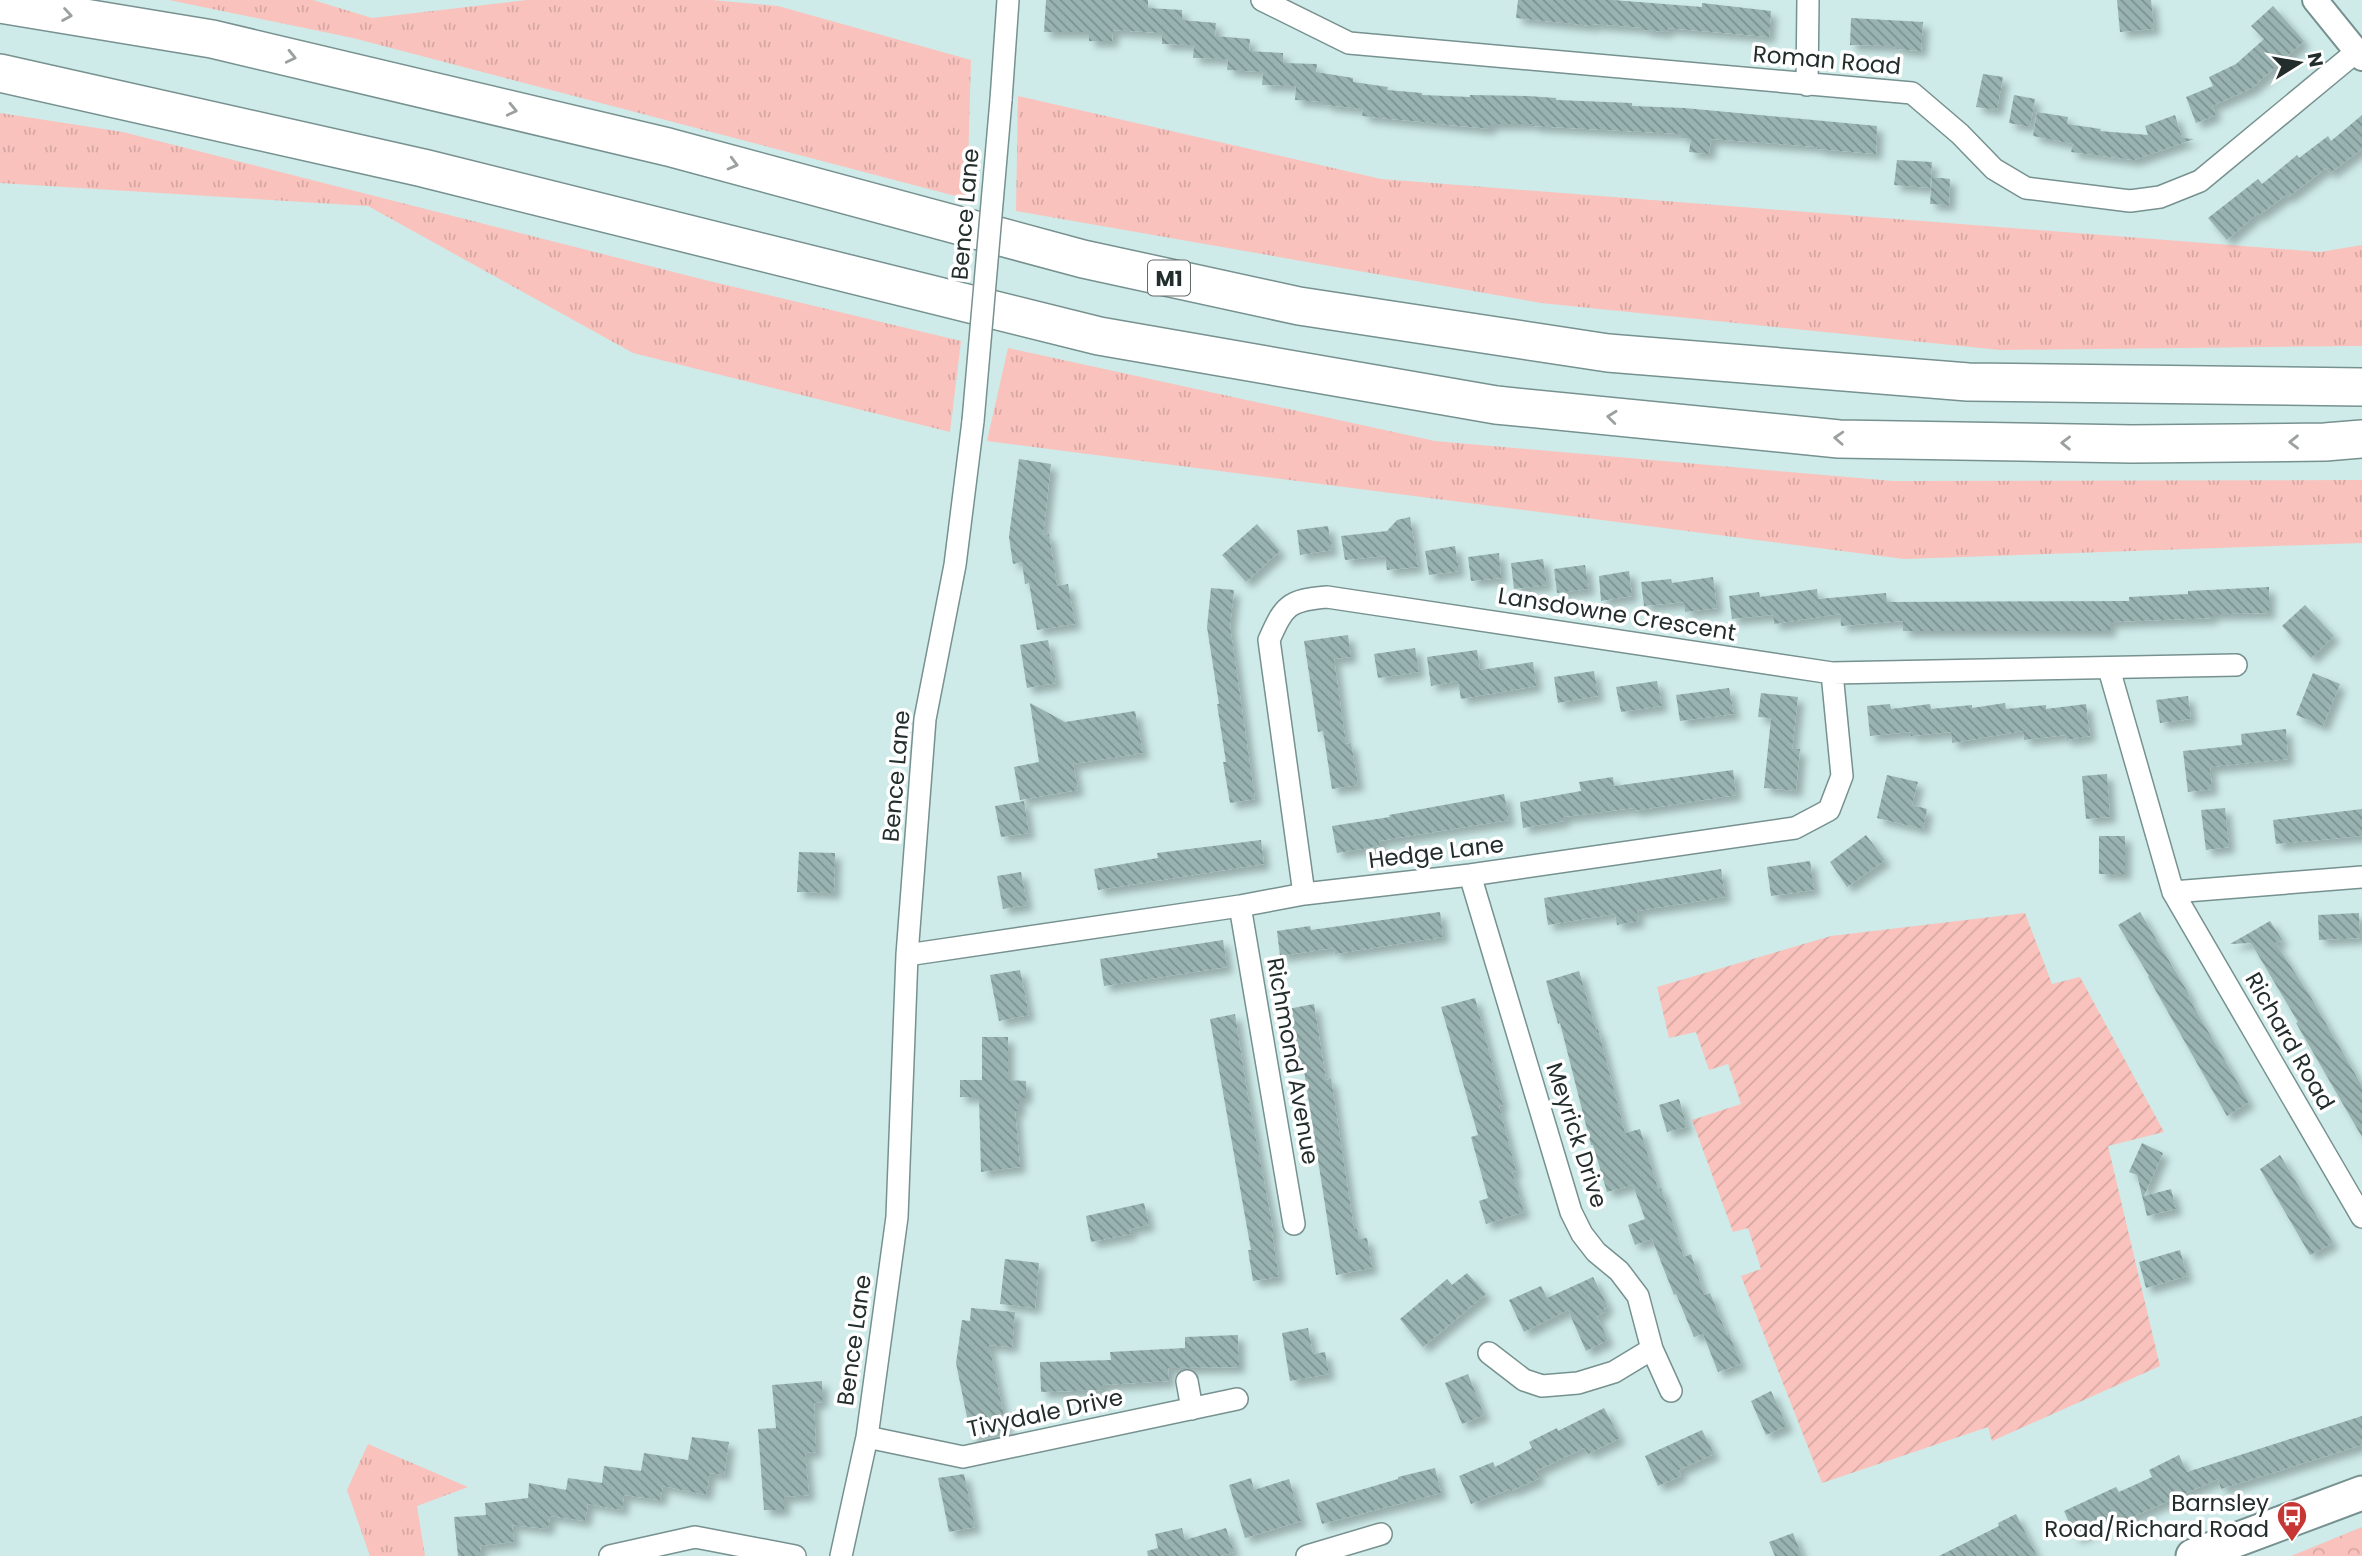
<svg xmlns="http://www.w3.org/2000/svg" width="2362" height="1556" font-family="Poppins,sans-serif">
<defs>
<pattern id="grass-tufts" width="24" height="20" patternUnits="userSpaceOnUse" patternTransform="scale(1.75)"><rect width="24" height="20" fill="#fac2bc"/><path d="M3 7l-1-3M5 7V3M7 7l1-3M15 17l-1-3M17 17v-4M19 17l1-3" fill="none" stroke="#d6a7a2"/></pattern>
<pattern id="park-crowns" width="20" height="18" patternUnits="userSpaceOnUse" patternTransform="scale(1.75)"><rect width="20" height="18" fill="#fac2bc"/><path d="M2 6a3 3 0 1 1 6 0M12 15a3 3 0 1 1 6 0" fill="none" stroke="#d6a7a2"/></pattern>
<pattern id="garden-furrows" width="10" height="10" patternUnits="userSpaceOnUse" patternTransform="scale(1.75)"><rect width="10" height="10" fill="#fac2bc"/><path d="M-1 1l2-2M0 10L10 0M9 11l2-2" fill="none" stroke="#d6a7a2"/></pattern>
<pattern id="building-back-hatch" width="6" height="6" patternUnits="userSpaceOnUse" patternTransform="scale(1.75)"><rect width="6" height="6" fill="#98b3b1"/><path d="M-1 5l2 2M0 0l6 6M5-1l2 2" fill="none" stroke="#7c9290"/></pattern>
<filter id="shadow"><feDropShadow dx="6" dy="6" stdDeviation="3.5" flood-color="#0004"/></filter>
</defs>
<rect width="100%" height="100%" fill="#ceebe9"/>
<path fill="url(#grass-tufts)" d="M169 0H313L372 18 527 0H712L778 6 971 60 967 199 353 38Z
M1018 96 1381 179 2320 252 2362 245V346L2000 350 1541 303 1016 211Z
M0 113 123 132 705 280 961 341 950 432 633 353 368 206 0 183Z
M1008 348 1435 441 1893 481 2362 480V543L1904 559 987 441Z
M368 1444 468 1487 417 1506 425 1556H370L347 1490Z"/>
<path fill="url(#park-crowns)" d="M2362 1527V1556H2291Z"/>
<path fill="url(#garden-furrows)" d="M2025 913 2052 984 2080 977 2164 1132 2108 1146 2160 1366 1992 1441 1988 1427 1822 1483 1741 1276 1761 1269 1748 1228 1733 1232 1692 1120 1741 1104 1728 1064 1709 1070 1696 1032 1669 1038 1657 987 1831 936Z"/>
<path fill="url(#building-back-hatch)" filter="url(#shadow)" d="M1046 0H1148V8L1182 10V20L1216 23 1215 36 1250 39 1249 51 1283 53V63L1317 64 1316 72 1353 78V82L1388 87 1387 90 1422 93V95L1470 97V95L1528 96 1556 98V100L1632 103V106L1684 108 1877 126 1876 154 1818 149V147L1711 139 1709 154 1689 152 1691 139 1682 138V134L1532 126 1533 124H1490V129L1362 116 1363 109 1326 105V102L1295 100 1296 86 1262 85 1263 72 1227 70 1228 59 1193 58 1194 45 1162 44V33L1113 30 1112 41H1089V32H1044Z
M1518 0H1613L1702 7V3L1771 11 1769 37 1668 28 1667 32 1644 30V28L1593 24V26L1516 18Z
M2117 0H2151L2154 29 2120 32Z
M2273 6 2304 41 2252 88 2212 106 2216 115 2196 123 2186 97 2213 86 2209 77 2236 64 2264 39 2251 26Z
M1851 18 1923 22 1921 51 1897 49V46L1850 45Z
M1983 74 2003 77 1997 110 1976 107Z
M2014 95 2035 99 2030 127 2009 123Z
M2037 112 2068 117 2067 124 2101 129 2100 131 2148 135 2145 126 2175 115 2182 138 2194 139 2134 160 2071 152 2073 144 2033 136Z
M2362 115V149L2330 173 2326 168 2288 197 2286 195 2259 215 2258 213 2227 240 2208 218 2258 179 2262 184 2297 155 2299 158 2328 136 2331 141Z
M1897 160 1932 162 1930 188 1894 185Z
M1932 177 1950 179 1949 205 1930 204Z
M1019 459 1051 464 1043 535 1049 534 1057 586 1068 584 1075 624 1037 630 1029 583 1025 584 1022 562 1013 564 1009 537Z
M1410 517 1418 567 1387 570 1385 556 1345 560 1341 536 1387 531 1397 520Z
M1257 524 1280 551 1246 582 1222 555Z
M1328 526 1332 550 1300 555 1297 530Z
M1455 546 1459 571 1429 575 1425 551Z
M1499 553 1501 578 1471 581 1468 557Z
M1543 559 1547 585 1514 589 1511 563Z
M1585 565 1589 589 1557 593 1554 569Z
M1629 571 1632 596 1601 601 1599 576Z
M1713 577 1717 608 1685 612 1684 602 1644 606 1641 582 1671 579 1672 583Z
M2269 587V613L2212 614V618L2110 622V631H1903V621L1841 626 1840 614 1774 624 1773 615 1732 619 1729 596 1759 592 1760 597 1817 589 1818 599 1886 593 1887 602 2129 601V597L2188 594V591Z
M1211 588 1234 590 1230 626 1255 799 1230 803 1223 762H1226L1217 704H1219L1207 627Z
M2305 605 2334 636 2311 658 2282 626Z
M1348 635 1351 657 1334 659 1346 744 1351 743 1358 785 1332 789 1323 731 1318 732 1304 641Z
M1048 640 1056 683 1027 688 1020 645Z
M1415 648 1419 672 1378 678 1374 654Z
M1477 650 1480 670 1533 662 1536 686 1461 699 1458 681 1431 686 1427 657Z
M1594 671 1598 696 1558 703 1554 677Z
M2313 673 2340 684 2323 726 2296 715Z
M1657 681 1662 706 1621 712 1616 687Z
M1729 688 1734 714 1680 721 1676 695Z
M1761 693 1798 697 1792 749H1800L1796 791 1764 788 1771 718 1758 717Z
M2188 696 2191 719 2160 723 2156 700Z
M1030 703 1065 722 1135 711 1143 753 1073 764 1078 790 1020 800 1014 767 1039 762Z
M2005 703 2006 709 2046 705V709L2086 704 2090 736 2066 740 2065 735 2024 740 2023 731 1952 743 1951 732 1911 736V732L1870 736 1867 706 1890 704 1891 709 1930 704 1931 709 1972 705V708Z
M2286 729 2288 759 2210 767 2212 789 2188 792 2183 751 2242 745 2241 734Z
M1733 770 1736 795 1633 811V808L1563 817 1564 821 1523 828 1520 802 1581 791 1579 782 1613 777 1614 786Z
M2107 774 2110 817 2086 819 2082 776Z
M1887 775 1918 782 1912 805 1927 809 1923 829 1877 818Z
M1504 794 1509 820 1379 841 1380 846 1337 853 1332 826 1390 817 1389 815Z
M1024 801 1029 833 1001 837 995 806Z
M2225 808 2229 847 2206 850 2201 810Z
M2362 809V836L2276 844 2273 820Z
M1866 835 1885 860 1847 887 1830 862Z
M2099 836H2125V874H2099Z
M1261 840 1264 864 1098 890 1094 869 1158 858 1157 853Z
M799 852 835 853 834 893 797 892Z
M1810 861 1814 890 1771 896 1767 867Z
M1721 869 1725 897 1637 911 1639 921 1617 925 1615 914 1548 925 1544 898Z
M1021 872 1027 905 1003 909 997 876Z
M1440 912 1443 937 1335 954 1334 948 1280 956 1277 931 1310 926 1311 930Z
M2140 912 2190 996 2188 997 2249 1102 2227 1116 2148 977 2149 976 2118 925Z
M2359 913 2360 938 2319 940 2318 915Z
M2270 921 2283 941 2275 942 2310 996 2362 1086V1137L2296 1023 2298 1022 2251 943 2230 944Z
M1223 940 1227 967 1104 986 1100 959Z
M1020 970 1029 1015 999 1021 990 975Z
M1579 971 1596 1030 1598 1029 1625 1133 1640 1129 1658 1189 1661 1188 1684 1257 1691 1254 1704 1295 1710 1293 1727 1335 1729 1334 1741 1364 1718 1372 1703 1334 1694 1337 1676 1294 1674 1295 1652 1239 1635 1245 1628 1225 1645 1219 1633 1185 1607 1192 1593 1145H1591L1560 1023 1558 1024 1546 981Z
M1475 998 1503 1105 1499 1106 1516 1171 1512 1172 1524 1212 1486 1224 1479 1201 1488 1198 1471 1137 1478 1135 1441 1007Z
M1314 1004 1326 1080 1331 1079 1354 1229 1357 1228 1359 1239 1367 1238 1372 1268 1336 1275 1303 1064 1298 1065 1288 1009Z
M1235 1014 1247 1092 1274 1234H1272L1279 1277 1253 1281 1248 1250H1251L1210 1019Z
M982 1037H1008V1080L1026 1081V1098H1019V1111H1015L1020 1167 981 1172 979 1097H960V1080H982Z
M1679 1099 1687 1127 1667 1132 1659 1105Z
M2142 1143 2163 1153 2144 1196 2171 1189 2176 1209 2147 1216 2137 1175 2129 1172Z
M2280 1155 2333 1243 2310 1255 2260 1169Z
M1144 1203 1149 1225 1130 1229 1131 1234 1091 1242 1086 1216Z
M2180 1250 2187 1276 2146 1288 2139 1262Z
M1005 1259 1039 1263 1035 1308 1000 1304Z
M1467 1273 1486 1294 1423 1347 1400 1319 1447 1279 1452 1285Z
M1593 1277 1608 1307 1603 1309 1605 1312 1597 1316 1608 1340 1586 1351 1568 1310 1524 1332 1509 1300 1541 1286 1547 1298Z
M971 1308 1015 1312 1012 1347 989 1345 1007 1430 971 1437 956 1363 962 1320 970 1321Z
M1308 1328 1313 1354 1325 1352 1329 1374 1290 1381 1282 1333Z
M1238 1335 1239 1367 1168 1368 1169 1381 1102 1385V1390L1041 1392 1040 1362 1111 1360 1110 1352 1185 1348V1337Z
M1468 1374 1484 1415 1462 1424 1445 1383Z
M822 1381V1402L814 1403 816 1452 805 1453 809 1495 784 1497V1510H764L758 1429 776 1428 772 1385Z
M1771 1391 1787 1426 1766 1435 1751 1401Z
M1604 1408 1620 1438 1588 1454 1584 1448 1536 1471 1540 1478 1511 1491 1510 1489 1471 1504 1459 1476 1493 1462 1495 1467 1532 1448 1529 1442 1557 1428 1558 1431Z
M2362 1416V1445L2221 1489 2218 1479 2121 1522 2119 1518 2076 1538 2064 1511 2116 1487 2119 1492 2152 1477 2149 1470 2179 1455 2187 1472Z
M1702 1430 1714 1454 1679 1470 1681 1476 1658 1486 1645 1456Z
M692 1437 729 1442 724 1475 710 1473 706 1495 663 1486 660 1500 624 1495 622 1510 588 1504 585 1521 550 1516 548 1529 512 1525 514 1542 480 1546 481 1556H458L454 1517 486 1515 485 1503 528 1498 529 1483 566 1490 568 1478 602 1483 604 1466 641 1471 644 1453 688 1460Z
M1435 1468 1441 1493 1322 1524 1316 1503 1398 1479V1477Z
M964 1474 975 1527 949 1532 938 1478Z
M1251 1478 1254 1490 1289 1479 1301 1521 1245 1538 1229 1485Z
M2016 1514 2037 1556H1939L1999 1526 1998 1523Z
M1182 1528 1185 1540 1226 1528 1234 1552 1220 1556H1148L1147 1551 1158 1548 1155 1534Z
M1793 1533 1802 1556H1775L1769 1542Z"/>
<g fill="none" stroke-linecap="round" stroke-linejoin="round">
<g stroke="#76918f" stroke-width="24">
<path id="minor" d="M1262 0 1349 43 1912 93 1960 134 1994 169 2026 188 2130 201 2160 197 2200 181 2356 52
M1807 85 1808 0
M1001 100 1008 0
M2109 669 2173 892 2362 1217
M1470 875 1571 1212 1582 1234 1596 1252 1619 1271 1638 1296 1652 1349 1671 1391
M2173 892 2362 877
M1304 894 1269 640C1284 606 1288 600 1327 597L1832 673 2236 665
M1240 906 1294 1224
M907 955 1240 906 1304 894 1470 875 1795 828 1829 810 1842 776 1832 673
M1489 1353 1524 1380 1542 1386 1578 1383 1614 1372 1652 1349
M1187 1381 1192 1409
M867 1437 963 1457 1237 1399
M610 1556 695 1537 795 1556
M841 1556 867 1437 897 1217 907 955 925 719 955 565 973 421
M1307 1556 1381 1534"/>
</g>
<g stroke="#76918f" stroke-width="28">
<path id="tertiary" d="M2315 0 2362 58"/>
</g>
<g stroke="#76918f" stroke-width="37">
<path id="trunk" d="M2193 1556 2362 1493"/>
</g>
<g stroke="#76918f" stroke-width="40">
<path id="motorway" d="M0 4 212 39 668 147 1083 259 1299 306 1608 353 1968 382 2362 387
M0 73 423 168 1099 336 1496 405 1839 439 2132 444 2325 442 2362 439"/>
</g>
<use href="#minor" stroke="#fff" stroke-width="21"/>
<use href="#tertiary" stroke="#fff" stroke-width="24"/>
<use href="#trunk" stroke="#fff" stroke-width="33"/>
<use href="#motorway" stroke="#fff" stroke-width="37"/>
<g stroke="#76918f" stroke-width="24" stroke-linecap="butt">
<path id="minor-bridge" d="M973 421 1001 100"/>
</g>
<use href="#minor-bridge" stroke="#fff" stroke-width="21"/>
</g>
<defs><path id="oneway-chevron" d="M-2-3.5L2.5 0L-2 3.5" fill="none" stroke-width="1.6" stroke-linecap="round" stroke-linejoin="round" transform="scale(1.75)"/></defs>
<g stroke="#9ca0a0">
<use href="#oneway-chevron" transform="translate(67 15) rotate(9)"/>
<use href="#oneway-chevron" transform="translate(291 57) rotate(13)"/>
<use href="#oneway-chevron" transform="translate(512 110) rotate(13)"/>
<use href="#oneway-chevron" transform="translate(733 164) rotate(15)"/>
<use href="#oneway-chevron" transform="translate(1612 417) rotate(-174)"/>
<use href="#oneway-chevron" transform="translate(1839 438) rotate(-177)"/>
<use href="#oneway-chevron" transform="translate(2294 442) rotate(179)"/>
<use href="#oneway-chevron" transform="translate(2066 443) rotate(-179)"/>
</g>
<defs>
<g id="bus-pin" transform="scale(1.575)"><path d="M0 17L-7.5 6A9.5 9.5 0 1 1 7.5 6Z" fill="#c53635" stroke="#fff"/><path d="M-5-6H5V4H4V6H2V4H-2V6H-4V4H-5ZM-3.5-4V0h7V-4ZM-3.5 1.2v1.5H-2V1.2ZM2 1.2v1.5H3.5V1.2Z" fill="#fff"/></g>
</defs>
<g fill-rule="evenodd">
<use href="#bus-pin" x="2292" y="1516"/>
</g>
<g text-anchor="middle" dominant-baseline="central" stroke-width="7" stroke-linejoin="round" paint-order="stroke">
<rect fill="#fff" stroke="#646c6b" stroke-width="2" x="1148" y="260.5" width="42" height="35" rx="5"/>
<g font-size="21" font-weight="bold" fill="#222d2c">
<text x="1169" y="278">M1</text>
</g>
<g font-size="23" fill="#222d2c" stroke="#fff">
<text transform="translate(1827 60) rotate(5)">Roman Road</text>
<text transform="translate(965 214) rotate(-85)">Bence Lane</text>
<text transform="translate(1617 614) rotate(9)">Lansdowne Crescent</text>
<text transform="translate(896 776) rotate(-85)">Bence Lane</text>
<text transform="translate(1436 852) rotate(-7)">Hedge Lane</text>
<text transform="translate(2290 1041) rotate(60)">Richard Road</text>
<text transform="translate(1293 1061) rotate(80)">Richmond Avenue</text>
<text transform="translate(1577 1135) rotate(72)">Meyrick Drive</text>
<text transform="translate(854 1340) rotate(-82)">Bence Lane</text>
<text transform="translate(1045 1413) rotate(-12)">Tivydale Drive</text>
</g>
<g font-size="23" fill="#222d2c" stroke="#fff" text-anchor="end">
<text x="2269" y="1503">Barnsley<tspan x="2269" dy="26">Road/Richard Road</tspan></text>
</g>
</g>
<g transform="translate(2299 63) rotate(79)" stroke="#ffffff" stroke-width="5" paint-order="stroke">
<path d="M0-5L12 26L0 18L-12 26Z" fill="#222d2c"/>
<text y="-10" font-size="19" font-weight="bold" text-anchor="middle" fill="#222d2c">N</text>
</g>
</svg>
